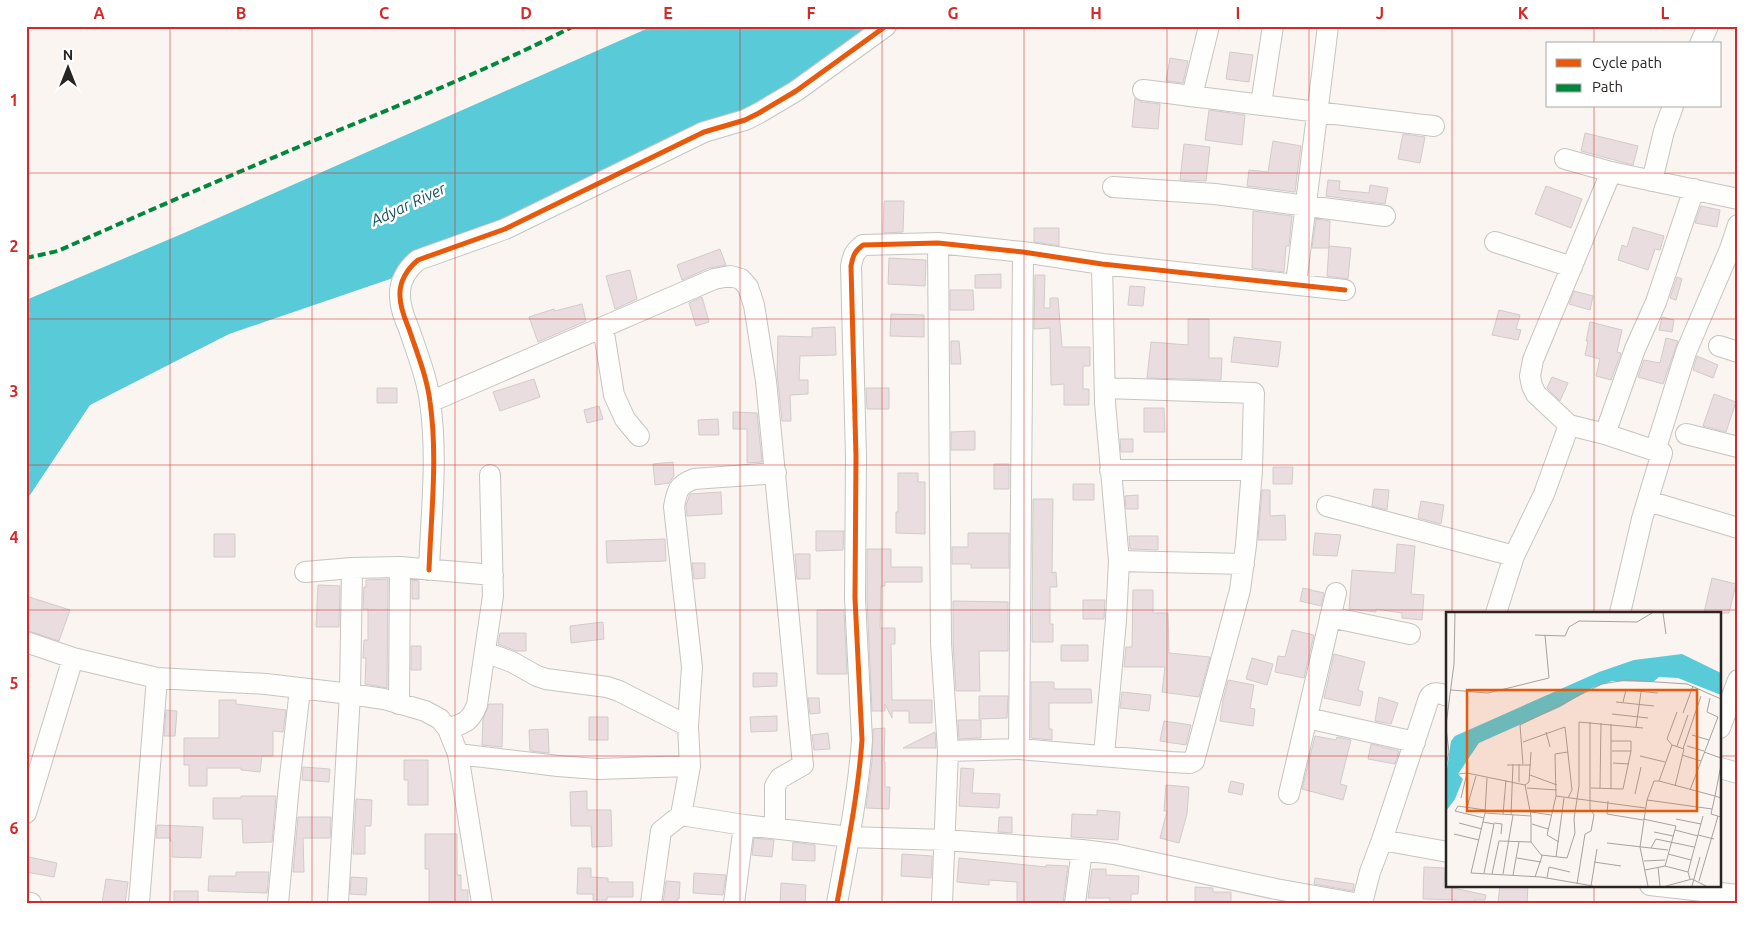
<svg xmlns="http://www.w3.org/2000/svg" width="1764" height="929" font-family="Ubuntu,sans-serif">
<rect width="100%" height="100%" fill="#faf5f1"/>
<path fill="#58cad8" d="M653 26H890L715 135 393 278 229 334 90 405 26 501V300L184 233Z"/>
<path fill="#eadddf" stroke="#d0ccca" d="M1230 52 1253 55 1249 82 1226 79Z
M1170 58 1188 61 1183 83 1166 81Z
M1135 98 1142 102 1160 104 1158 129 1132 127Z
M1209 110 1245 115 1242 145 1205 140Z
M1585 133 1638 146 1633 165 1581 151Z
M1403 134 1425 137 1420 163 1398 159Z
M1273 141 1301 146 1295 192 1247 186 1249 170 1268 172Z
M1184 144 1210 147 1206 181 1180 180Z
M1328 180 1340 181 1339 190 1369 193 1370 185 1388 188 1385 204 1326 196Z
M1546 186 1582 199 1571 228 1535 214Z
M884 201H904L903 232 883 233Z
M1701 206 1720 210 1717 227 1695 223Z
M1253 211 1292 216 1289 246H1286L1284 272 1252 268Z
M1316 219 1330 221 1329 248H1312Z
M1633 227 1664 236 1660 250 1655 249 1648 270 1618 260 1622 245 1627 247Z
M1034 228H1059V246L1034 242Z
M1329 246 1351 248 1348 279 1327 276Z
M720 249 726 265 709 268 682 280 677 265Z
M889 258 926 260 925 286 888 284Z
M630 270 637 299 615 309 606 276Z
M1001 274V288H975V275Z
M1035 275H1045L1044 308H1050V298H1058L1062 347H1090V366H1083V389H1089V405H1064V384L1051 385 1050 328 1034 329Z
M1677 277 1682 279 1676 300 1670 298Z
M1130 286 1145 287 1143 306 1128 305Z
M950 290H973L974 310H950Z
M1574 291 1593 296 1590 310 1569 304Z
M702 297 709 322 696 326 689 303Z
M582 304 586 321 538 342 529 317 554 309 555 311Z
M1499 310 1520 315 1516 329 1521 330 1518 340 1492 335Z
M891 314 924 315V337L890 336Z
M1662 317 1674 320 1672 332 1659 330Z
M1188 319H1209V358H1222L1221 380 1147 378 1151 342 1188 345Z
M1590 322 1622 330 1617 352 1621 353 1611 380 1596 376 1600 359 1585 355 1588 341H1586Z
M835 327 836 355 800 356 799 380H808V394L790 395 791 421H782L777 373 778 336 812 337V328Z
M1234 337 1281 342 1278 367 1231 362Z
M1666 338 1678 341 1663 384 1638 377 1644 360 1660 363Z
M951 341H959L961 364H951Z
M1697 356 1718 365 1713 378 1693 370Z
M1552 377 1568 383 1560 401 1547 388Z
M534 379 540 397 500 411 493 392Z
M377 388H397V403H377Z
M866 388H889V409H867Z
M1714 394 1736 402 1726 432 1703 426Z
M599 406 603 419 587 423 584 410Z
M1144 408H1164L1165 432H1144Z
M733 412 757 413 762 462 747 463V429H733Z
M718 419 719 435H699L698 420Z
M975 431V450H951V432Z
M1120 439H1133V452H1121Z
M673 462 674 476 669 483 655 485 653 464Z
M994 464H1009V489H994Z
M1273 467H1293L1292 484H1273Z
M898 473H918V482H925V534L896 533V512H898Z
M1073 484H1094V500H1073Z
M1374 489 1389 490 1387 510 1372 506Z
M1262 490H1270V516L1285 515 1286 540H1258Z
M721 492 722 514 687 516 686 505 690 494Z
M1138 495V509H1126L1125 496Z
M1033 499H1053L1052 573 1056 572 1057 587H1050V624H1053V642H1032Z
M1421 501 1444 505 1441 524 1418 518Z
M816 531H844L843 550 816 551Z
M968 533H1009V568H971V564H952V547H968Z
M1315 533 1341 535 1337 556 1313 555Z
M214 534H235V557H214Z
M1129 536H1158V550L1130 549Z
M665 539 666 561 607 563 606 541Z
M1397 544 1415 546 1411 594 1424 595 1422 620 1402 618V613L1376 609V612L1349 609 1352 570 1395 573Z
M867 549H891V567H922V582H885V586H881L880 628H895V644H891L892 700H932V723H909V711H892V718L885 704V711H872L867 598Z
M795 554H810V579H797Z
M692 563H705V578L694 579Z
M1712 578 1736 584 1729 613H1704Z
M388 579 387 688 365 684 366 658H363L364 640H368V609H363L364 587H366V580Z
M412 580 419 581V599H412Z
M318 585 340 586 339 627H316Z
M1303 588 1324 593 1321 606 1300 601Z
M1133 590H1153V613H1168L1169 653 1210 657 1199 697 1162 692 1165 667H1124L1126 647H1132Z
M26 596 70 610 59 641 26 630Z
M1083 600H1105L1104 619H1083Z
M953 601 1008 602V651H979L980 691H956L953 643Z
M817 610H844L847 674H817Z
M603 622 604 639 571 643 570 626Z
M1292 630 1314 635 1304 678 1275 672 1278 656 1285 657Z
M500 633H526V651H516L498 644Z
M1061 645H1088V661H1061Z
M411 646H421V670H411Z
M1334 654 1365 662 1358 690 1363 692 1360 706 1324 698Z
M1252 658 1273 664 1267 685 1246 679Z
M753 673H777V686L753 687Z
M1228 680 1254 685 1250 708 1255 709 1253 726 1220 721 1223 700Z
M1031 682H1054V689H1091L1092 703H1049V729H1052V740L1031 738Z
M1122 692 1151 695 1149 711 1120 708Z
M979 696H1008L1007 718 979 719Z
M1379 697 1398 703 1391 724 1375 721Z
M808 698H819L820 713 810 714Z
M219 700H236V704L286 710 283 732 273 731V756H262L260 772 241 770V768H207V786H189V765H184V738H219Z
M489 704H503L502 747 482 745 483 719Z
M166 710 177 711 175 736H164Z
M777 716V731L751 732 750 717Z
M589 717H608V740H589Z
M958 720H981V738L959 739Z
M1164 721 1191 725 1186 745 1160 741Z
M885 728 884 762H885V787H890L889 809 866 808 872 762 873 729Z
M548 729 549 753 530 751 529 730Z
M935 732 936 748H903Z
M828 733 830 749 814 750 812 735Z
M1315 736 1336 740 1337 737 1351 740 1340 784 1347 786 1343 800 1302 789Z
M1371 744 1399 751 1395 764 1368 759Z
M404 760H428V805H408V780H404Z
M303 767 330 769 329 782 302 780Z
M961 768 974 769 972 793 1000 794 999 808 959 806Z
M1231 781 1244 784 1242 795 1228 792Z
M1166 785 1189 787 1187 814 1179 843 1160 838 1167 811H1164Z
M587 791V810H611L612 846 592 847 591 826H571L570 792Z
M241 796H276L272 842 243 843 242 819H213V798H241Z
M356 799 372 800 371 826H365V854H353Z
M1097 810 1120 812 1118 840 1071 837 1072 814 1097 815Z
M298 817H331L330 838H303L304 872H293Z
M999 817H1012V833L998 832Z
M157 825 203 827 201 858 172 857V841H170V838H156Z
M425 834H457V875H461V890H468V903H429V869H425Z
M754 838 774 840 772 857 752 855Z
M793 842 815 845V861L792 860Z
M902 854 932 856 931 878 901 876Z
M29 857 57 863 54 877 26 872Z
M959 858 1046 867V865L1068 866 1063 903H1017V882L989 880V885L957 882Z
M1424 867 1445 868 1444 886 1486 895 1485 900H1474V903H1456V900L1423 899Z
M578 868H591V877L608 878V882H633V897H607V900H593V894H577Z
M1092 869H1106V875L1139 876 1138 894H1131V903H1110V898H1088Z
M236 872H269L267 893 208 891 209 876H236Z
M694 873 726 875 723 895 693 893Z
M351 877 367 878 366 895 350 894Z
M1315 878 1354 884 1353 891 1314 884Z
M106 879 128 882 125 903H102Z
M666 881 680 882 679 899H677V903H663Z
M781 883 806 885 805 903H780Z
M1500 885H1528L1527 903H1498Z
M1195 887 1213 888V892H1231V903H1195Z
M174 891H198V903H174Z"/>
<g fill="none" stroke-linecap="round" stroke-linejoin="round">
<g stroke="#c7c4c0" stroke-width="22">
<path id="minor" d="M1700 44 1708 26
M1143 90C1240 102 1337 115 1434 126
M1192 96 1209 26
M1261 104 1273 26
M1565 159 1611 172 1738 199
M1611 172 1533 360 1530 376 1532 386 1536 394 1569 425 1605 434 1662 453 1642 519 1620 613
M1652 181 1664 131 1673 106
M1113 187 1215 194 1385 216
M1495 242 1572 267
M938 243 941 643 948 751 942 903
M1102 264 1105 403 1119 561 1116 620 1104 755
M1296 284 1328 26
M603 327 614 395 625 419 639 436
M1719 346 1738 352
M1105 388 1254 393 1252 470H1110
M430 402 714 279 730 276 741 279 748 287 754 305 766 381 803 765 780 778 775 786V828
M1605 434 1635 349 1656 302 1694 189
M1686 434 1738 447
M1655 451 1686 352 1730 249 1738 225
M1648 501 1738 528
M1327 506 1514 556
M1119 561 1244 564
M429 570C431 515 438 457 430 402 427 377 417 353 409 329 405 319 400 308 400 296 399 282 407 269 418 260L505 229 704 132 745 120 759 113 796 91 886 26
M305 572 352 568 400 567 493 575
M1496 613 1514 556 1544 494 1569 425
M1330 617 1410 634
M26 642 73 658 157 678 266 684 350 694 384 699 425 711 440 719 448 729 458 754 482 903
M485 652 512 662 537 676 546 679 607 687 619 691 688 726
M399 704 400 567
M1307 718 1415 742
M1720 728 1738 680
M448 729C465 723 470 722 477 705L493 596 490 475
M1019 749 1023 252
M948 751 1019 749 1171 762 1190 763 1194 761 1240 590 1246 545 1252 470
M458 754 558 766 597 769 690 766
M1720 768 1738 773
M1289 794 1336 593
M26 813 73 658
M681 815 690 766 688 726 692 667 674 507C677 490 678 485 694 479L776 473
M1382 840 1429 698C1433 690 1441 694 1448 696
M1650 885 1738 895
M26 902 31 903
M139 903 157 678
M278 903 289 785 300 689
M338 903 350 694 352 568
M651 903 661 831 681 815 744 825 850 837 945 840 1082 850 1114 854 1276 889 1354 903
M734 903 744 825
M837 903C847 849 858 795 862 740L855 598 856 457 851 266C853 255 855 251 863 245L938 243 1023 252 1102 264 1345 290
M1075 903 1082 850
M1362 903 1370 872 1382 840 1448 852"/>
</g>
<use href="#minor" stroke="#fefefd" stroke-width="20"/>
<path stroke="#00873e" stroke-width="4" stroke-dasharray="8 4" stroke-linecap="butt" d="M26 258 58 251C141 214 224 178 308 143 397 106 488 70 574 26"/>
<g stroke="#fff" stroke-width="8">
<path id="cycleway" d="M429 570C431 515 438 457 430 402 427 377 417 353 409 329 405 319 400 308 400 296 399 282 407 269 418 260L505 229 704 132 745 120 759 113 796 91 886 26
M837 903C847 849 858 795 862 740L855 598 856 457 851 266C853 255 855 251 863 245L938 243 1023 252 1102 264 1345 290"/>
</g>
<use href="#cycleway" stroke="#e8590c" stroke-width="5"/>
</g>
<path fill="none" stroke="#d62828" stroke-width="1" stroke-opacity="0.55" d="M170 26V903M312 26V903M455 26V903M597 26V903M740 26V903M882 26V903M1024 26V903M1167 26V903M1309 26V903M1452 26V613M1594 26V44M1594 106V613M26 173H1738M26 319H1738M26 465H1738M26 610H1738M26 756H1448M1720 756H1738M1452 885V903M1594 885V903"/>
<g text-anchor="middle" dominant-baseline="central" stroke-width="5" stroke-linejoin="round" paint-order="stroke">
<g font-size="16" font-style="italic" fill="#18535d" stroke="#fff">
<text transform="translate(408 204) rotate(-25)">Adyar River</text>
</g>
</g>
<g transform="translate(1446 612)">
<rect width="275" height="275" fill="#faf5f1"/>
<path d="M236 42 275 61V83L232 66 213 65 207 70 166 69 146 76 114 95 33 131 12 162 17 167 9 187 0 199V164L5 129 9 124 153 60 188 48Z" fill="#58cad8"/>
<path fill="none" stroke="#a6a29e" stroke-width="1" d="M217 1 220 22M89 23 119 24 123 15 133 9 191 10 206 1M5 78 42 81 103 66 99 23M170 90 208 94M177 90 180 78 212 81M237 101 247 74M166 102 202 106M165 112V177M0 113 8 52 9 1M190 115 195 80M0 116 3 140 0 154M100 120 104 135M246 123 263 128M165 129H185V139H166M77 130 119 115 126 178 122 186M231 134 242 103M241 134 258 139M237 137 255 84M258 140 275 146M236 143 255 149M194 144 219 150M167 151 183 152M77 152 74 113 156 72 180 68 241 72 275 87M61 153H85M275 153 269 184 275 186M12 162 21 161 79 173 85 204V230L96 244 89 265M84 163 111 173M41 166 39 201 25 261 95 265 147 274M213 169 226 133M73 170V152M79 173 83 170 85 140M229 174 238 137 226 133 221 127 231 100M81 176 111 178M145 176 177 177 185 139M154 176 155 111M244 178 272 105 261 100 264 86M189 182 195 155M110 184 109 142 122 140M15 186 21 161M201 188 208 169H213L269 184 265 202 275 205M162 189 161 202 197 208M21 195 30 164M85 200 105 203M39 201 85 204M57 202 60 168M65 203 67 152M38 206 9 199 12 194 39 198M197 207 230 214 219 254M230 207 255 212M37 210 48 212 38 261M13 211 36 217M48 211 56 212 55 222M86 212 102 217M229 218 252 224M208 220 227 224M8 222 33 228M252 223 268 227M113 230 101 223 110 184 199 196M161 231 222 238M205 236 210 227 248 235M222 242 245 248M95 243 121 246 129 221 128 207 133 174V110L197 116M110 245 118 186M71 246 95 250M198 249 219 248M148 250 175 254M212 255 214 274M199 258 219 254 242 260M46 262 53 229 85 230M57 262 67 203M67 263 73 230M101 266 103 255 124 260M244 267 242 260 257 204M253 269 272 204M131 272 139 222 145 219 148 203 144 197V110M145 274 151 237M202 274 194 235 201 188 266 197M220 274 246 267 260 274M246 274 254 245"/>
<path fill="#e8590c" fill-opacity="0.15" stroke="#e8590c" stroke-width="2.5" d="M21 78H251V199H21Z"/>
<rect width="275" height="275" fill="none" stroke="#292522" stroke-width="2.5"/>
</g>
<rect width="1764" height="929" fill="none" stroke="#ffffff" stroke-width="55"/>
<rect x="1546" y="42" width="175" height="65" fill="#ffffff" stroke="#a9a8a7"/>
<rect x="1556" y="59" width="25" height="8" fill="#e8590c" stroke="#a9a8a7"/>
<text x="1592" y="68" font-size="15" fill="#292522">Cycle path</text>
<rect x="1556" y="84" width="25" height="8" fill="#00873e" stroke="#a9a8a7"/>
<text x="1592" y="92" font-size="15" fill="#292522">Path</text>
<g transform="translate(68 68)" stroke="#ffffff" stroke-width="4" paint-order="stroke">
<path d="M0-4L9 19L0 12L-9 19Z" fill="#292522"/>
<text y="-8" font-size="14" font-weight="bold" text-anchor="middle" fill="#292522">N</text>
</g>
<rect x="28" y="28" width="1708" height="874" fill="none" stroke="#d62828" stroke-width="2"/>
<g font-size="16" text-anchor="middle" font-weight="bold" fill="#d62828">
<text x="99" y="19">A</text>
<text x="241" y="19">B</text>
<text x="384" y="19">C</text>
<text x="526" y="19">D</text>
<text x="668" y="19">E</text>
<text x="811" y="19">F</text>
<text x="953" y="19">G</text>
<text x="1096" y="19">H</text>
<text x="1238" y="19">I</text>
<text x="1380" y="19">J</text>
<text x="1523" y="19">K</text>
<text x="1665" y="19">L</text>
<text x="14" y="106">1</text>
<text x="14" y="252">2</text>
<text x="14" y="397">3</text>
<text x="14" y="543">4</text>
<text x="14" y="689">5</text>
<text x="14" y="834">6</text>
</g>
</svg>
